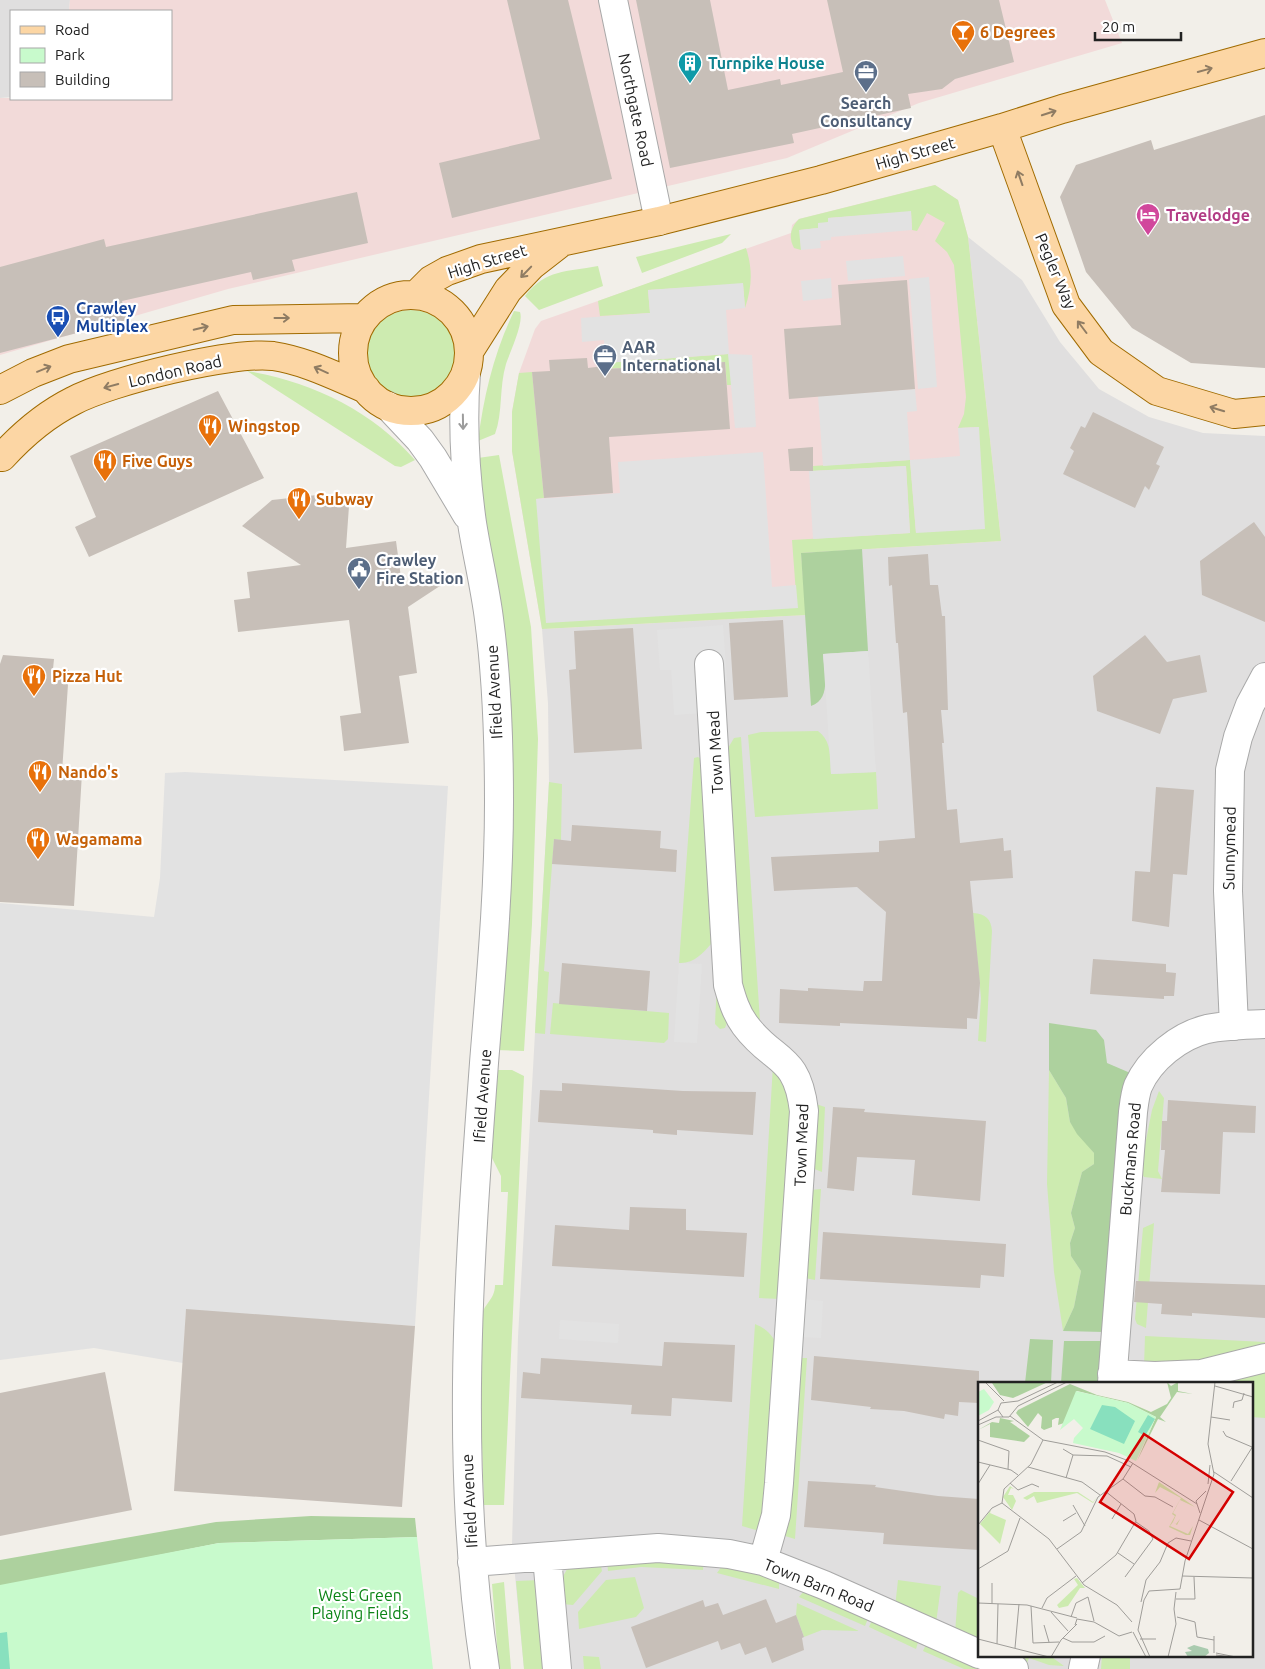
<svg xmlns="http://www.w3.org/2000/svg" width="1265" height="1669" font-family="Ubuntu,sans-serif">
<rect width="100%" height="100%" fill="#f2efe9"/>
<path fill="#e0dfdf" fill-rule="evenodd" d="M0 0H70L69 11H11V97L0 98Z
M968 237 1022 280 1060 342 1099 389 1149 417 1203 433 1265 436V1669H524L512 1544 518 1337 549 782 548 703 542 629 805 615 801 553 1001 541ZM979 1383H1251V1655H979Z"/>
<path fill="#f2dad9" d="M70 0H1105L1122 43 919 103 787 158 228 289 0 355V98L171 99V11H69Z
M935 185 958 200 968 237 1001 541 801 553 806 615 542 629 512 451V412L519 373 535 329 541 321 791 233 792 225 799 219Z"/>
<path fill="#cdebb0" d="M935 185 958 200 968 237 1001 541 801 553 806 615 542 629 512 451V412L519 373 532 372 544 498 536 499 797 607 792 540 910 533 906 466 813 471V466L910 460 916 533 979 427 958 428 964 414 966 397 954 265 947 252 935 241 945 223 927 213 917 231 912 230 911 212 828 218V222L818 228 800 230 801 250 794 248C788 237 791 227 799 219Z
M731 234 722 243 642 273 636 257Z
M746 248C753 270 752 287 745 308L743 284 648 290 650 313 600 316 598 301Z
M598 266 603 286 539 310 525 296C546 269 566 272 598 266Z
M367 354a44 44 0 1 1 88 0a44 44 0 1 1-88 0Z
M514 311 520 312C524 323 510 352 506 364 499 387 503 413 495 434L478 441C484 394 494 353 514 311Z
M729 354 733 385H727L725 362 705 363V360L681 361V365L604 369 605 363Z
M247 371C310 381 373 411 415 460L401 467 395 466Z
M499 455 531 627 538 739 532 924 524 1051 497 1050 482 502 478 458Z
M818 731C832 741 830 758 831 774L876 772 878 809 755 817 748 735 761 732Z
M741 737 760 1021 750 1010 743 997 725 753 734 738Z
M698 757 705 762 712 943C703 953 694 964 679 963L694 758Z
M549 782 562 784 561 840 554 839 544 971 549 972 545 1034 535 1033Z
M973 913C986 914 991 919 992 931L986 1042 978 1041 981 998Z
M717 981 728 1020 725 1028 720 1029 715 1024Z
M553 1003 669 1013 668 1039 664 1043 550 1034Z
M773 1065 792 1084 782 1299 759 1298Z
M498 1070H512L524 1076 504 1505H484C482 1443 479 1381 482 1318 482 1304 495 1301 495 1285H503L508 1192H501V1176L490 1154Z
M1049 1070 1066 1098 1070 1122 1094 1153V1164L1082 1172 1071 1213 1075 1228 1070 1243 1071 1256 1081 1271 1074 1307 1063 1331 1054 1272 1047 1184Z
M1159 1091 1164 1098 1158 1171 1162 1179 1144 1177 1140 1170 1152 1110Z
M816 1104 825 1107 822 1172 812 1168Z
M821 1189 815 1280 805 1278 811 1190Z
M1154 1223 1146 1328 1137 1324 1135 1319 1143 1228Z
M755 1324C767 1329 771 1334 777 1344L767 1497 759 1531 742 1526Z
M1145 1336 1265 1342V1348L1212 1362 1144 1366Z
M798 1358H807L795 1539 785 1536Z
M1265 1370V1418L1251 1417V1383L1223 1382Z
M704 1559 703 1570 641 1567 608 1571 607 1561Z
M600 1561 602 1571 573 1605 562 1604C561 1590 559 1580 568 1568Z
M724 1563 779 1577V1589L717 1573Z
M635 1577 644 1608 636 1617 579 1629 578 1612 606 1580Z
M540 1580 549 1669H524L516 1581Z
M898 1580 941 1586 936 1623 895 1607Z
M504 1582 511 1669H499L492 1584Z
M961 1590 979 1599V1643L955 1633 958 1593Z
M804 1591 869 1616 865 1626 799 1597Z
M797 1603 859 1631 822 1630 804 1637 796 1615Z
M873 1618 919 1639 916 1649 869 1627Z
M927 1642 989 1669H964L923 1651Z
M1008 1655H1049L1064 1666 1049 1665 1029 1658 1027 1663Z
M1102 1655H1130V1669H1101Z
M583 1656 599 1657 601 1669H584Z"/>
<path fill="#add19e" d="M862 549 868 651 823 654C824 671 832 699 811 706L801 553Z
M1049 1023 1096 1030 1104 1040 1107 1063 1135 1075 1104 1332 1063 1331 1074 1307 1081 1271 1071 1256 1070 1243 1075 1228 1071 1213 1082 1172 1094 1164V1153L1077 1134 1070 1122 1066 1098 1049 1070Z
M1030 1339 1053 1340 1051 1383H1025Z
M1064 1341H1109L1106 1383H1061Z
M311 1516 415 1518 417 1537 219 1543 0 1587V1560L216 1522Z"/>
<path fill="#c8facc" d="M417 1537 433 1669H0V1585L219 1543Z"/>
<path fill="#88e0be" d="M7 1632 10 1669H0V1633Z"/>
<path fill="#e2e2e2" d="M911 211 912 230 831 237V240L820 241 821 248 801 250 799 230 818 228V223L828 222V218Z
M903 256 905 276 848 281 846 261Z
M929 277 937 387 918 389 909 279Z
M831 278 832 298 803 301 801 281Z
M743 283 745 308 726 310 729 354 752 355 756 427 735 428 728 354 605 363 604 340 582 342 581 318 650 313 648 290Z
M915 389 917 411 907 412 910 460 960 456 958 428 979 427 985 529 916 533 910 460 823 466 818 396Z
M763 452 772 587 796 585 798 608 546 623 536 499 620 493 618 462Z
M906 466 910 533 813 539 809 471Z
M723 625 727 681 701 683 703 713 674 715 671 670H660L657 630Z
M868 651 876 772 831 774 823 654Z
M185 772 448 786 415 1326 186 1310 183 1363 94 1348 0 1360V903L154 917 160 878 165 773Z
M679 963 702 964 697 1043 674 1042Z
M803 1299 823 1301 821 1338 801 1337Z
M560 1320 619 1324 618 1343 559 1339Z"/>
<path fill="#c7bfb8" d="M507 0H568L612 179 452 218 439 163 540 139Z
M636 0H710L728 90 780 79 781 85 843 72 827 0H999L1014 62 955 79 942 89 908 94 911 108 792 134 794 143 670 168Z
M1265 115V368L1191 363 1132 328 1086 272 1060 197 1076 165 1151 140 1154 150Z
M357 192 368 243 292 260 295 271 253 280 251 272 122 301 127 320 0 353V267L104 239 106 247Z
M907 280 915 389 789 399 784 329 841 325 838 285Z
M587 358 588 368 604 366V369L681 365V361L705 360V363L725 362 730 429 609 437 613 493 544 498 532 372 550 371 549 360Z
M218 391 264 478 89 557 75 527 96 517 70 456Z
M1093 412 1164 447 1156 464 1160 466 1149 490 1145 486 1135 508 1063 474 1074 451 1070 448 1081 426 1085 428Z
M813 447V471H790L788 449Z
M317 495 349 506 346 548 396 541 402 585 452 578 408 607 417 673 399 676 409 743 344 751 340 716 361 713 349 620 238 632 234 600 250 598 247 572 301 565 242 526 272 500Z
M1254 522 1265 537V622L1202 595 1200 561Z
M928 554 930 585H938L942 616H945L948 710H941L944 743H942L947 810 957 809 960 843 1003 838 1004 851 1011 850 1013 878 970 881 980 983 977 1019 967 1018V1029L840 1023V1026L779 1023 780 989 808 991V988L863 991 864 981H882L886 912 857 887 774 891 771 857 879 852V841L915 838 907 712 903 713 898 643H896L892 585 889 586 888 557Z
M783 620 788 697 734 700 729 623Z
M633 628 642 749 574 753 569 670 576 669 574 631Z
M1145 635 1167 662 1200 655 1207 692 1173 699 1160 734 1097 711 1093 676Z
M3 655 54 659 53 669 69 670 62 772 82 773 74 906 0 902V664Z
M1156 787 1194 790 1187 875 1173 874 1169 927 1132 921 1135 871 1150 872Z
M572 825 661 831 660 848 677 850 676 872 552 864 554 839 571 841Z
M1093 959 1166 964V972L1176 973 1174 996H1164V999L1090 994Z
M562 963 650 971 647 1011 559 1004Z
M562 1083 683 1091 756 1092 753 1135 677 1130V1135L653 1133V1130L538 1122 540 1090 562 1091Z
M1168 1100 1256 1106 1255 1133 1223 1132 1220 1194 1161 1192 1165 1150H1161L1162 1121H1167Z
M833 1107 865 1109 864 1112 986 1121 980 1201 912 1195 915 1160 857 1157 854 1191 827 1188Z
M630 1207 686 1209V1230L747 1233 744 1277 552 1266 555 1225 629 1230Z
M823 1232 1006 1244 1004 1277 981 1275 980 1288 820 1279Z
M1136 1281 1265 1285V1318L1192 1313V1316L1161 1314 1162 1304 1134 1302Z
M186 1309 415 1326 402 1507 174 1491Z
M664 1342 735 1345 732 1402 672 1398 671 1416 631 1414 632 1405 521 1398 523 1372 540 1374 541 1358 662 1366Z
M814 1356 979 1371V1403L959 1402 958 1416 945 1414 944 1419 904 1411 870 1409 871 1407 811 1400Z
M105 1372 132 1510 0 1536V1393Z
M808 1481 876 1485 875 1487 938 1496 979 1499V1550L883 1544 884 1533 804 1527Z
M766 1599 776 1623 796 1615 804 1637 802 1638 804 1650 772 1663 766 1647 745 1655 740 1643 721 1650 718 1641 646 1668 631 1627 703 1600 705 1607 718 1603 723 1615Z"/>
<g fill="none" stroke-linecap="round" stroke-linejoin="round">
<g stroke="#a9a9a9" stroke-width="30">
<path id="minor" d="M613 0 659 221
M466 373C462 424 465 473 472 523 477 555 485 587 489 619 497 679 499 742 499 802 499 889 491 976 484 1063 469 1265 454 1467 485 1669
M388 406 420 440 433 458 467 515
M709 664 728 985C732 999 736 1013 745 1025 774 1064 797 1053 804 1111L779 1483 776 1515 763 1561
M1234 1026 1228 891 1230 770 1238 737 1250 705 1265 677
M1112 1374 1155 1376 1201 1374 1265 1358
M1112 1383 1133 1112C1134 1104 1135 1094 1138 1086 1150 1059 1179 1036 1207 1029 1226 1025 1246 1025 1265 1024
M547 1557 557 1669
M472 1562 658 1548 729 1554 763 1561 824 1585 979 1654
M983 1655 1014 1669
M1083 1669 1086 1655"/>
</g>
<g stroke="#a06b00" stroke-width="30">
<path id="major" d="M1002 128 1066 305 1101 352 1157 391 1234 414 1265 411
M417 294 431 280 447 271 481 259 659 221 821 180 1002 128 1062 109 1265 53
M353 353a58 58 0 1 1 116 0a58 58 0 1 1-116 0Z
M470 350 508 290 531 266 558 245
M0 390 33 373 69 359 233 320 364 318
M2 457C23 434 45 415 73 401 110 381 232 351 273 356 306 361 335 376 366 389"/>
</g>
<use href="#minor" stroke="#fff" stroke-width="28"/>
<use href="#major" stroke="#fcd6a4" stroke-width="28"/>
</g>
<defs><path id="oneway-shaft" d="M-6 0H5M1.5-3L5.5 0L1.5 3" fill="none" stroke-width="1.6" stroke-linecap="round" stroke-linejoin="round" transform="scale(1.25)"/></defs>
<g stroke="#8f7c63">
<use href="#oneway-shaft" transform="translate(1205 70) rotate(-15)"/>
<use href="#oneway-shaft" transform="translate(1049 113) rotate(-18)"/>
<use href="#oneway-shaft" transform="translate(1020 178) rotate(-109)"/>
<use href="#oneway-shaft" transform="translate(526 272) rotate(134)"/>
<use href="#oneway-shaft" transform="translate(282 318)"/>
<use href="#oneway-shaft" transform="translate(1082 327) rotate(-127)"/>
<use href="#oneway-shaft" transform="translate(201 328) rotate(-13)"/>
<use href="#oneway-shaft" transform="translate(44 369) rotate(-22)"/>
<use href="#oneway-shaft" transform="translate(321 370) rotate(-156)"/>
<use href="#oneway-shaft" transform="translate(111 386) rotate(165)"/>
<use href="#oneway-shaft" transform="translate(1217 409) rotate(-163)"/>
</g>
<use stroke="#9c9c9c" href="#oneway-shaft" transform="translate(463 422) rotate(89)"/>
<defs>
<g id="bar-pin" transform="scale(1.25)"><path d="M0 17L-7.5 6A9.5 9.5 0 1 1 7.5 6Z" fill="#e8710a" stroke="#fff"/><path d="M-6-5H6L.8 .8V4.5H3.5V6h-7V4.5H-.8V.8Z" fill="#fff"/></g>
<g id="building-pin" transform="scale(1.25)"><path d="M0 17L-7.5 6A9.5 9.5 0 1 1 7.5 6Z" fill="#0f9aa8" stroke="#fff"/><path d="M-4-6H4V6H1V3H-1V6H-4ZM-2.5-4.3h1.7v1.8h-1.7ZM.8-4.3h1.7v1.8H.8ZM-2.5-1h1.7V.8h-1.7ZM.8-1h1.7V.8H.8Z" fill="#fff"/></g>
<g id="office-pin" transform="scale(1.25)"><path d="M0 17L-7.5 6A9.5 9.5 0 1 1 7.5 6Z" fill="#5c6f8a" stroke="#fff"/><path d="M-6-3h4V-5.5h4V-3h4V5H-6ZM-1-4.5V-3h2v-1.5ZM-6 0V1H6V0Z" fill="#fff"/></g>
<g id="hotel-pin" transform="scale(1.25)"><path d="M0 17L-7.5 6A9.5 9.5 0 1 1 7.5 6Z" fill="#d1479c" stroke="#fff"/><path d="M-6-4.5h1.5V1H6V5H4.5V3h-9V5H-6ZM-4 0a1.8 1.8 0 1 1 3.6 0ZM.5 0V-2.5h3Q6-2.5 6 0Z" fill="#fff"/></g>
<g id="bus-pin" transform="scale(1.25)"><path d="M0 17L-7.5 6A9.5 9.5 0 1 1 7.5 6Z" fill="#1a4fb4" stroke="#fff"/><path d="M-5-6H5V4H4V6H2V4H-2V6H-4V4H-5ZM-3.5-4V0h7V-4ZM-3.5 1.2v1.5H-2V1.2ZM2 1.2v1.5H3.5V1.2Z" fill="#fff"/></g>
<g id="restaurant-pin" transform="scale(1.25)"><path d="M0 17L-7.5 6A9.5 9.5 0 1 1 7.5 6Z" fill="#e8710a" stroke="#fff"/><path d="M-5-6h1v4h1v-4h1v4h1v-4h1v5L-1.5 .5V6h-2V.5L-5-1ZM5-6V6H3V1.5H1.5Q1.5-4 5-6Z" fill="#fff"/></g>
<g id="civic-pin" transform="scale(1.25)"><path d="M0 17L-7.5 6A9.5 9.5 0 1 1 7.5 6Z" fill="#5c6f8a" stroke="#fff"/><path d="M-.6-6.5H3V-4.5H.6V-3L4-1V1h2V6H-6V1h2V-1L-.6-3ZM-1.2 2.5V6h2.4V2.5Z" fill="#fff"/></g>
</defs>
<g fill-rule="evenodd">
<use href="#bar-pin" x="963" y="32"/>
<use href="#building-pin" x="690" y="63"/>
<use href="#office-pin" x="866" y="72"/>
<use href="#hotel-pin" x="1148" y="215"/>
<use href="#bus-pin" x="58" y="317"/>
<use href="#office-pin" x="605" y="356"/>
<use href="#restaurant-pin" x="210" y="426"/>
<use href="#restaurant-pin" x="105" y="461"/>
<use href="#restaurant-pin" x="299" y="499"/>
<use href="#civic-pin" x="359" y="569"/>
<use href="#restaurant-pin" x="34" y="676"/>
<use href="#restaurant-pin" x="40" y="772"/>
<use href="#restaurant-pin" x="38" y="839"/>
</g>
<g text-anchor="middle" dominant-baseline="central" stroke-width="4.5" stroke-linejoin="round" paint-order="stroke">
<g font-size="16" font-weight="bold" fill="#c56008" stroke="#fff" text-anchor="start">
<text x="980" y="32">6 Degrees</text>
<text x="228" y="426">Wingstop</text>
<text x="122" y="461">Five Guys</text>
<text x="316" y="499">Subway</text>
<text x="52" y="676">Pizza Hut</text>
<text x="58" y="772">Nando's</text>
<text x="56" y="839">Wagamama</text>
</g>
<g font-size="16" font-weight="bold" fill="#0d838f" stroke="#fff" text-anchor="start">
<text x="708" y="63">Turnpike House</text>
</g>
<g font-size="16" font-weight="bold" fill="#4e5e75" stroke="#fff" text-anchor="start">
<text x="866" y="103" text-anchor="middle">Search<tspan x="866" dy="18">Consultancy</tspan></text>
<text x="622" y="347">AAR<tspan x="622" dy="18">International</tspan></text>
<text x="376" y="560">Crawley<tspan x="376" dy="18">Fire Station</tspan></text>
</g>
<g font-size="16" fill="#222" stroke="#fff">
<text transform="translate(636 110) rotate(78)">Northgate Road</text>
<text transform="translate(915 153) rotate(-16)">High Street</text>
<text transform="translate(487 261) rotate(-17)">High Street</text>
<text transform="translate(1056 271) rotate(67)">Pegler Way</text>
<text transform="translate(175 371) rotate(-13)">London Road</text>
<text transform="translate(494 692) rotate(-93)">Ifield Avenue</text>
<text transform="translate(715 752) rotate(-93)">Town Mead</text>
<text transform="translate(1229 848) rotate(-89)">Sunnymead</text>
<text transform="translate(482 1096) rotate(-86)">Ifield Avenue</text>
<text transform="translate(801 1145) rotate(-88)">Town Mead</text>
<text transform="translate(1130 1159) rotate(-85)">Buckmans Road</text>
<text transform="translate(469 1501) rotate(-93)">Ifield Avenue</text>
<text transform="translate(819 1585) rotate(22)">Town Barn Road</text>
</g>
<g font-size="16" font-weight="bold" fill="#b23c85" stroke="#fff" text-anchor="start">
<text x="1166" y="215">Travelodge</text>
</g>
<g font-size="16" font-weight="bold" fill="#164399" stroke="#fff" text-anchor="start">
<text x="76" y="308">Crawley<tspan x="76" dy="18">Multiplex</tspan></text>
</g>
<g font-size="16" fill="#0c8416" stroke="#fff">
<text x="360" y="1595">West Green<tspan x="360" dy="18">Playing Fields</tspan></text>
</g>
</g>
<g transform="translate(978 1382)">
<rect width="275" height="275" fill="#f2efe9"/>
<path d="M181 100 217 125 202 118 195 131 198 133 195 140 198 142 202 137 199 143 195 140 192 144 210 152 215 144 212 153H208L191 145 197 134 194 132 203 116 182 105 177 111ZM32 104 36 107 33 106 30 113H35L38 119 34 128 25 115ZM56 110H100L115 120 119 115 115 121 99 111 59 121 56 114 49 118 45 116ZM13 128 12 131 28 138 22 162 2 142ZM99 196 107 206H102L90 224 81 226 79 223 100 203 96 197Z" fill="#cdebb0"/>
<path d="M70 0 35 16 22 13 14 1ZM189 0 193 4 200 0V9L215 12 199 10 182 35 188 40 180 37 159 79 178 35 150 21 99 9 86 41 80 43 81 36H78L74 38V45L66 48 63 46 64 35 60 31 50 45 38 31 40 28 92 2 119 13 150 20 173 30 189 22 193 16ZM22 36 36 39 32 40 52 54 46 60 12 55V42L0 48 14 40 21 41Z" fill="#add19e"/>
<path d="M216 263 230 267 231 271 226 275H210L207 270 214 269 209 266Z" fill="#aacbaf"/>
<path d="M6 7 16 20 11 28 0 34V10ZM98 9 150 21 178 35 158 79 141 71 95 61 96 56 105 46 96 37 82 48Z" fill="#c8facc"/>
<path d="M124 23 137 25 157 39 146 62 112 47ZM170 33 177 37 167 54 160 50Z" fill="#88e0be"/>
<path fill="none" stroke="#9f9d99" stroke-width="1" d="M7 0 26 19M237 4 275 15M255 26 256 20 264 18 266 11M32 34 65 58 127 70 151 79 219 122M25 35 20 28 23 21 40 19 80 0M233 35 252 38M0 39 20 28M0 43 18 35H31L40 24 89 0M245 49 248 54 274 65M0 58 31 69 30 87M85 67 95 73 129 74 153 85M0 80 33 88 40 93M50 85 104 100 122 113M236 90 275 116M88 96 95 73M145 97 167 114 177 115 195 125M253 99 275 64M32 101 40 108 54 102 61 105M0 102 12 83M230 102 232 83M24 121 71 157 106 203 139 223 154 240M24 121 26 107 53 82 65 58M95 123 107 144M222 131 218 119 228 109M134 137 143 122M221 138 275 167M85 139 98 131M0 143 14 126 24 121M79 167 103 150 120 115 145 97 155 81M140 171 156 182M0 187 30 169 42 136M204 194 275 196M147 195 175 157 171 149 158 140M104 201 138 173 158 139 156 132 127 109M198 217H217L216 195M163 220 168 198 182 180 190 161 198 156 213 159M0 221 49 223 99 236M14 222V201M53 224 55 261 81 260M64 226 69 216 98 194M73 230 90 249M93 235 98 221 110 215 116 239M199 235 217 240 219 255 236 258M66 243 71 260M97 243 99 237 116 240 141 254 154 250M155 250 168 275M85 256 94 260H116L127 254M0 257 71 275M162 257H178M19 262 20 222M37 266 41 222M236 271V254M238 271 258 275M238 273 255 275M73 275 83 258 99 242M172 275 160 248 166 218 171 209 202 207 207 179 236 92 230 62 237 0M190 275 198 242 196 227 198 210"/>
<path fill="#d40000" fill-opacity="0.15" stroke="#d40000" stroke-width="2.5" d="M166 52 255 110 211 177 122 120Z"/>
<rect width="275" height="275" fill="none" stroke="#222" stroke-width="2.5"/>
</g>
<rect x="10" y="10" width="162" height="90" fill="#ffffff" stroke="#a7a7a7"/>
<rect x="20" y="26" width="25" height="8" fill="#fcd6a4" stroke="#a7a7a7"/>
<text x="55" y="35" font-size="15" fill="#222222">Road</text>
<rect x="20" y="48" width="25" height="15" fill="#c8facc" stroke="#a7a7a7"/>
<text x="55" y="60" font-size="15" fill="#222222">Park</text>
<rect x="20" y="72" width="25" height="15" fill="#c7bfb8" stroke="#a7a7a7"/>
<text x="55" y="85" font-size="15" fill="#222222">Building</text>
<path d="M1095 32v8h86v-8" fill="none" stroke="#222222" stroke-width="2.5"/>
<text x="1102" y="32" font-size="15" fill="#222222" stroke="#ffffff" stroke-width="4" paint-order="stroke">20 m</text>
</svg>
